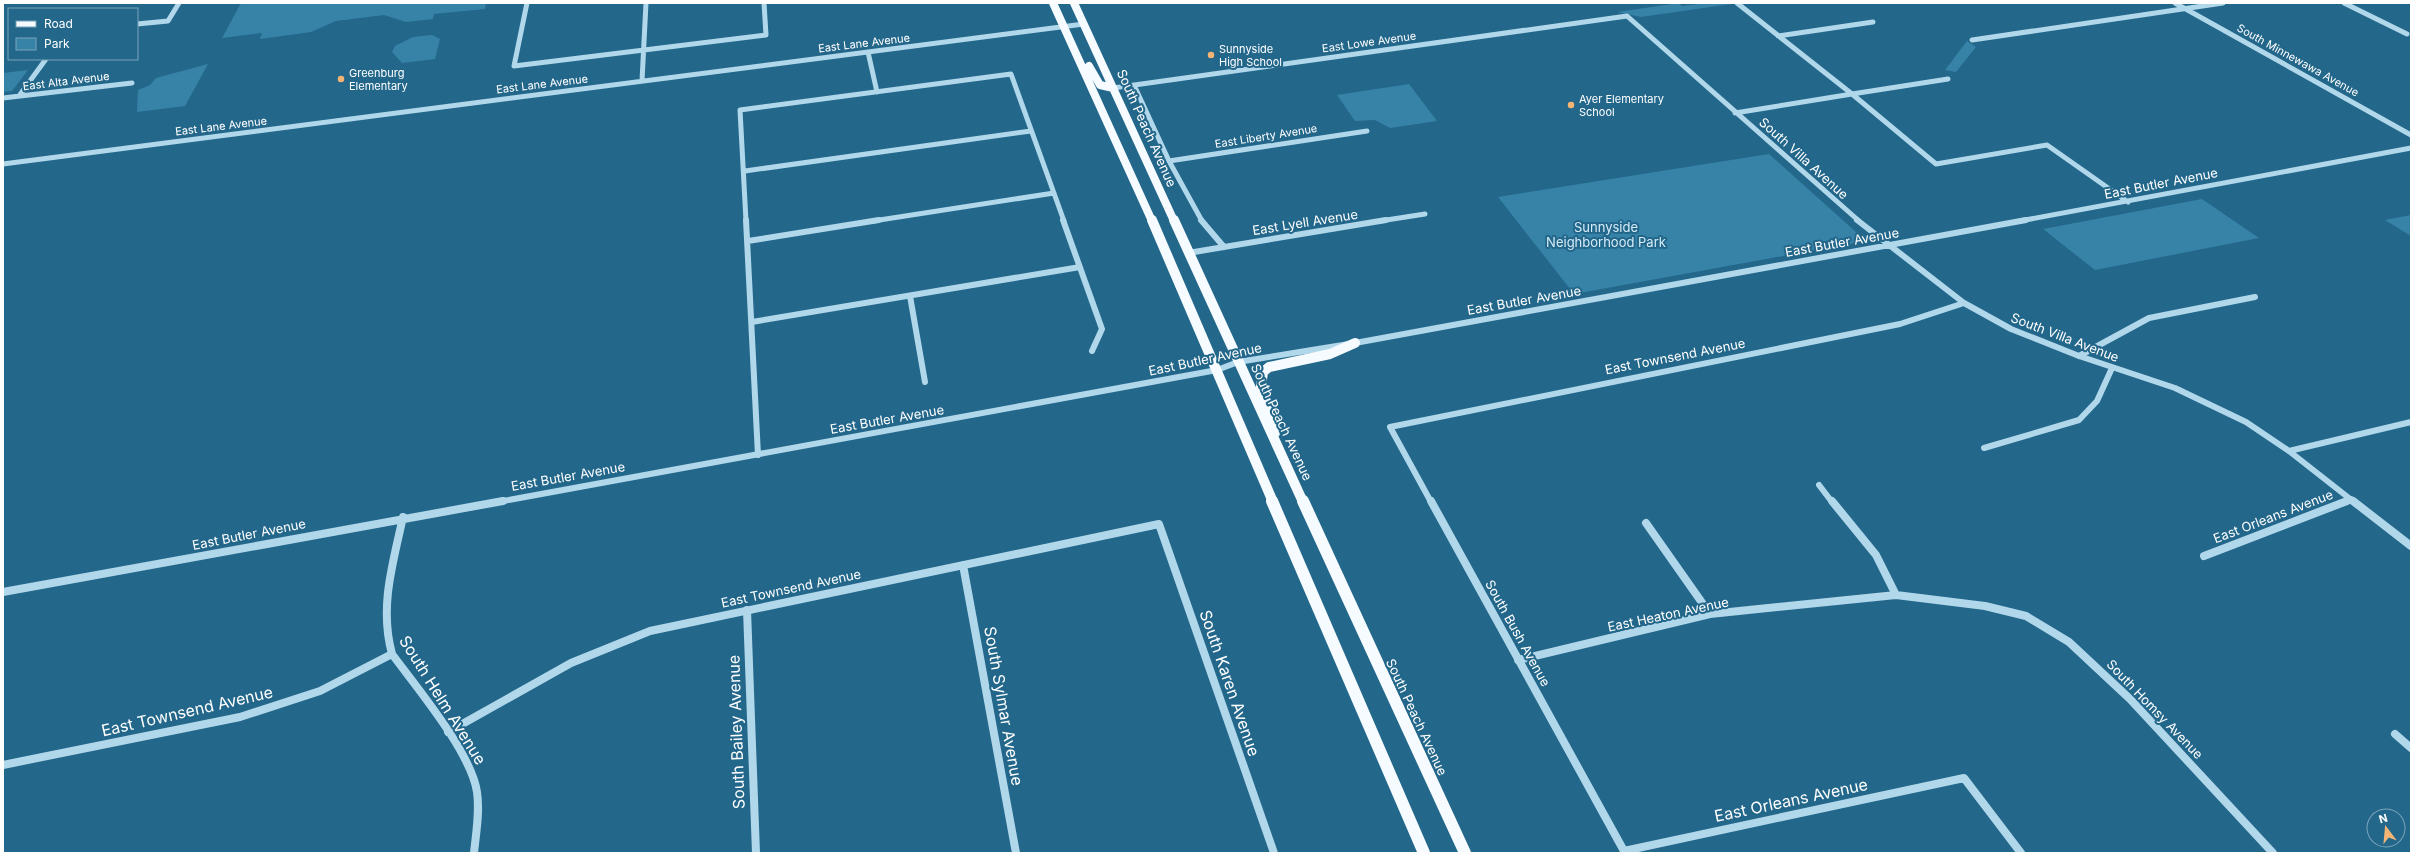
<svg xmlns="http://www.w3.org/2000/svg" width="2414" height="856" font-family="Inter,sans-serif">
<rect width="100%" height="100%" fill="#23678b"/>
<path fill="#3783a8" d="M241 3H486L485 9 434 14 433 19 406 22 384 15 336 21 311 32 260 39 262 33 222 38Z
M1679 3 1682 6 1706 3 1731 4 1641 17 1617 12Z
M432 35 440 39 435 59 402 63 392 52 395 46 413 37Z
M1967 41 1976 47 1956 72 1945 70Z
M208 64 185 106 137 112 138 90 150 85 156 78Z
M28 70 12 91 3 92V73Z
M1409 84 1437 121 1390 128 1375 120 1355 121 1337 95Z
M1769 154 1866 241 1574 294 1498 197Z
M2202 199 2259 238 2095 270 2043 229Z
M2411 215V236L2385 220Z"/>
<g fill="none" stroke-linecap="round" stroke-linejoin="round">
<path stroke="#b1d7ea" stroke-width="5" d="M527 3 514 66 766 35 764 3
M2175 3 2411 135
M2344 3 2407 34
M137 24 168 21 179 3
M1778 36 1873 22
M1972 40 2223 3
M868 52 877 92
M642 81 646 3
M1134 85 1169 161 1202 221
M1113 88 1627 16 1859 221
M1852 94 1936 164 2047 145 2128 202
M1852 94 1948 79
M19 96 46 59
M3 98 132 83
M1735 113 1852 94 1737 3
M1169 161 1367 131
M3 164 1084 24
M745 171 1031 131
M746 221 740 110 1011 74 1064 221
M873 221 1054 193
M1380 221 1425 214
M2020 221 2411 148"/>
<path stroke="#b1d7ea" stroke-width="6" d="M746 220 758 455
M1063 220 1102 329 1092 351
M1201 220 1224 247
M1857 220 1964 303 2011 329 2079 356 2175 388 2246 422 2289 451 2354 502
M748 241 879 220
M1188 253 1386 220
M910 296 925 382
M752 322 1080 267
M2079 356 2149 318 2255 297
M1984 448 2079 420 2097 401 2112 368
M2289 451 2411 422
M1819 485 1832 502
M498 502 1217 370 1238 362 1355 343 2026 220
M1431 502 1390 427 1900 324 1964 303
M2344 502 2351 499"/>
<path stroke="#b1d7ea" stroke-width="8" d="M1431 501 1624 851 1964 778 2021 853
M1832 501 1876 555 1896 595 1985 606 2026 616 2069 642 2130 699 2273 853
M2353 501 2411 546
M403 517C393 563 379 607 392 654 417 688 471 752 477 792 480 812 476 833 474 853
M1646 523 1710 614
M2204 556 2347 501
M963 565 1016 853
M3 592 503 501
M747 610 756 853
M1518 660 1710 614 1896 595
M448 732 571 663 650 631 1159 524 1274 853
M2395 734 2411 748
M3 765 240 717 320 691 392 654"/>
<path stroke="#f5fbfe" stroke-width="8" d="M1053 3 1152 221
M1074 3 1174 221
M1089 66 1100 85 1113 88"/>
<path stroke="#f5fbfe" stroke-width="10" d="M1152 220 1273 502
M1174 220 1303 502
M1275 433V427L1261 387 1263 372 1269 367 1330 354 1355 343"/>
<path stroke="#f5fbfe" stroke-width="12" d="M1272 501 1424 853
M1303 501 1465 853"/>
</g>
<g fill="#f5b474" stroke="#23678b" stroke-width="1.5">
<circle cx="1211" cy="55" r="4"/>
<circle cx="341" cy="79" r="4"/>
<circle cx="1571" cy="105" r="4"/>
</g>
<g text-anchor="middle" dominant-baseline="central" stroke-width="4" stroke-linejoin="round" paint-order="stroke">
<g font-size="11" fill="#fff" stroke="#23678b">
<text transform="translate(1369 42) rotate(-8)">East Lowe Avenue</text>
<text transform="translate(864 43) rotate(-7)">East Lane Avenue</text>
<text transform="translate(2298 60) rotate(29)">South Minnewawa Avenue</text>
<text transform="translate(66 81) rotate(-7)">East Alta Avenue</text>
<text transform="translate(542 84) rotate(-7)">East Lane Avenue</text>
<text transform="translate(221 126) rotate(-7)">East Lane Avenue</text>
<text transform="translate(1266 136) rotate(-9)">East Liberty Avenue</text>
</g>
<g font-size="11" fill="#fff" stroke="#23678b" text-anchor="start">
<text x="1219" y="49">Sunnyside<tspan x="1219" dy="13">High School</tspan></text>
<text x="349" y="73">Greenburg<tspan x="349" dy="13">Elementary</tspan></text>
<text x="1579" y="99">Ayer Elementary<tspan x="1579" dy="13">School</tspan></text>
</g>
<g font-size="13" fill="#fff" stroke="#23678b">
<text transform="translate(1147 128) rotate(66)">South Peach Avenue</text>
<text transform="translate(1804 158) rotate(42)">South Villa Avenue</text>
<text transform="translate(2161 183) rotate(-11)">East Butler Avenue</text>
<text transform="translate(1305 222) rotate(-9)">East Lyell Avenue</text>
<text transform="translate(1842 242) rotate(-10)">East Butler Avenue</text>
<text transform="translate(1524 300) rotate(-10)">East Butler Avenue</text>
<text transform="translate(2065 337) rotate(21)">South Villa Avenue</text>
<text transform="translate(1675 356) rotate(-11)">East Townsend Avenue</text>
<text transform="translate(1205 359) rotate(-12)">East Butler Avenue</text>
<text transform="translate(887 419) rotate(-10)">East Butler Avenue</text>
<text transform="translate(1282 422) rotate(65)">South Peach Avenue</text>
<text transform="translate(568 476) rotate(-10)">East Butler Avenue</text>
<text transform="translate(2273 516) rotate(-21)">East Orleans Avenue</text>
<text transform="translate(249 534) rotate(-11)">East Butler Avenue</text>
<text transform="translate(791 588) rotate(-12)">East Townsend Avenue</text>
<text transform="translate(1668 614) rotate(-12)">East Heaton Avenue</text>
<text transform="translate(1518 633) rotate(61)">South Bush Avenue</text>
<text transform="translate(2155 709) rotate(46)">South Homsy Avenue</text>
<text transform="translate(1417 717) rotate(65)">South Peach Avenue</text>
</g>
<g font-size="13" fill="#d5ecf8" stroke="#23678b">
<text x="1606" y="227">Sunnyside<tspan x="1606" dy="15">Neighborhood Park</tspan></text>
</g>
<g font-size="16" fill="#fff" stroke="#23678b">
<text transform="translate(1230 683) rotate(71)">South Karen Avenue</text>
<text transform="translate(443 700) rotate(58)">South Helm Avenue</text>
<text transform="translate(1004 706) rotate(80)">South Sylmar Avenue</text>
<text transform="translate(187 711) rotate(-13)">East Townsend Avenue</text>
<text transform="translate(736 732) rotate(-92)">South Bailey Avenue</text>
<text transform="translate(1791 800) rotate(-12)">East Orleans Avenue</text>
</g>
</g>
<rect width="2414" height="856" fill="none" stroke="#ffffff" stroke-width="8"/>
<rect x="8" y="8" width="130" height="52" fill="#23678b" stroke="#7ba4b9"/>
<rect x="16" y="21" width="20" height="6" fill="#f5fbfe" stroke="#7ba4b9"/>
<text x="44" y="28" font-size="12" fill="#ffffff">Road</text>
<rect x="16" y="38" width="20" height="12" fill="#3783a8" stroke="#7ba4b9"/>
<text x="44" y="48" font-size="12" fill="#ffffff">Park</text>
<g transform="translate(2386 828) rotate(344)"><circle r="19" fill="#23678b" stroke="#7ba4b9"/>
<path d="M0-3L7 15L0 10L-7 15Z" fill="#f5b474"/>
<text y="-6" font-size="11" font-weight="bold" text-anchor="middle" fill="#ffffff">N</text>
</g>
</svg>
